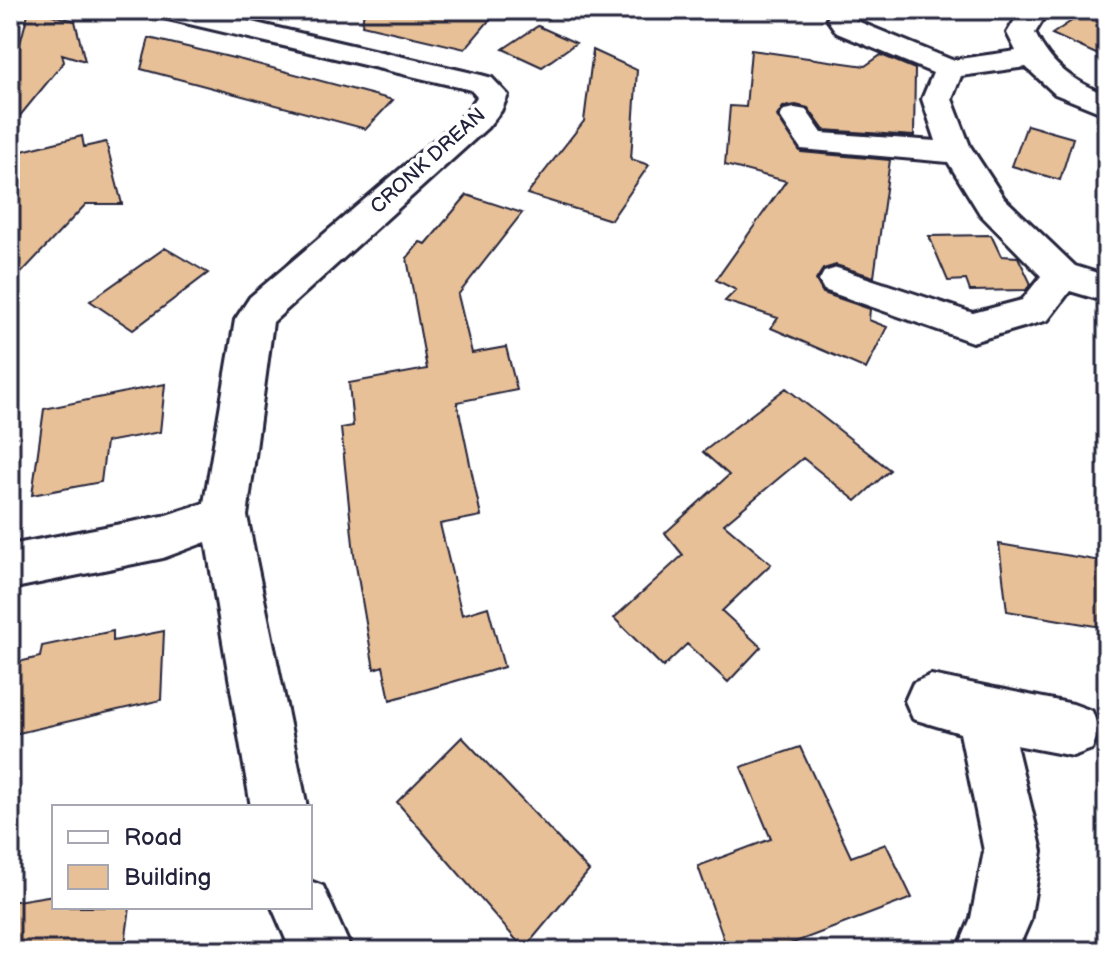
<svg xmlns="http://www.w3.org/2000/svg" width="1117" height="961" font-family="'Balsamiq Sans',sans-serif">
<rect width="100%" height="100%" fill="#fff"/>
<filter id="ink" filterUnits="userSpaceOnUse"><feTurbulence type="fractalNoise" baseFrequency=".0125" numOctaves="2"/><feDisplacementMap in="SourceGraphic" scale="16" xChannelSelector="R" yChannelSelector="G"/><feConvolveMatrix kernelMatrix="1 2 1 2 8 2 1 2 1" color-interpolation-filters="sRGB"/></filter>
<g filter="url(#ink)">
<path fill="#e7c097" stroke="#22223b" stroke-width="2" d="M29 10H51L52 15 75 21 85 61 62 54 64 62 10 128V81Z
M364 10H498L465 49 362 25Z
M1088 10H1107V59L1052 34Z
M538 26 576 43 542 67 503 49Z
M149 38 242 60 393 100 366 129 141 69Z
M593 50 637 70 631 159 649 165 611 220 527 194 584 121Z
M751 50 865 66 881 55 915 69 914 136 824 130 808 108 796 105 783 107 777 116 801 152 890 160 874 277 836 265 823 269 816 280 823 293 870 309 869 320 887 327 866 369 771 328 778 318 725 301 736 290 716 280 786 181 725 165 730 106 746 107Z
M1027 125 1073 138 1060 180 1012 166Z
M82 136 84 147 106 142 122 204H86L10 285V154Z
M467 195 522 213 458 295 472 353 506 347 517 390 457 402 481 516 440 524 462 615 488 607 504 667 390 700 383 666 374 669 354 554 341 428 353 426 349 383 427 369 407 258 420 242 426 244Z
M991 235 1001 256 1018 257 1031 284 1026 290 970 291 966 280 948 281 929 236Z
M165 248 208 273 133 330 90 301Z
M165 384 160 432 106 442 101 482 32 495 44 409Z
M786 388 890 470 856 501 803 458 724 524 771 564 722 611 761 647 728 682 687 644 663 667 614 618 683 555 665 533 729 475 703 452Z
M999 544 1107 562V628L1007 611Z
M113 631V641L164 631 161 700 10 735V664L40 657 42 646Z
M462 737 589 871 524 949 397 802Z
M800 747 851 857 886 844 912 898 772 951H728L698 866 771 839 741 767Z
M54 895V907H130L124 951H10V902Z"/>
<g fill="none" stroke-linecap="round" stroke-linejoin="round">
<g stroke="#22223b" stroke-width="6">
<path id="minor" d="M151 10H200L481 75 492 78 508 95 501 111 487 128 273 322 247 516 307 807H251L206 542 163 558 10 589V545L163 516 204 503 235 320 250 297 465 114 477 97 471 90 155 16Z
M833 10H861L855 19 857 21 952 60 1016 51 1007 33 1021 10H1049L1035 33C1051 66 1074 82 1107 95V115L1055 94 1026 67 961 76 952 99 970 146 1004 198 1075 266 1107 276V302L1070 291 1048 320 972 342 824 290 819 281 824 272 837 268 973 313 1022 300 1041 276 980 214 948 162 801 149 780 117 784 110 795 108 806 110 822 133 936 141 922 99 933 73 837 33 827 19Z
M931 675 1073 704 1092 711 1099 730 1092 749 1073 756 1016 745 1042 851 1030 921 1017 951H957L971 918 984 851 960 733 913 719 905 701 913 683Z
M310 881 323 886 352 951H291L272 907H310Z"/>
</g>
<use href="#minor" fill="#fff" fill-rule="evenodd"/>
</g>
</g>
<g text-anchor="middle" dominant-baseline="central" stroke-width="8" stroke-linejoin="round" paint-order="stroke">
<g font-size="20" fill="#22223b" stroke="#fff">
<text transform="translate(428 161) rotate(-42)">CRONK DREAN</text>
</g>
</g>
<rect width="1117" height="961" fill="none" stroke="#fff" stroke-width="40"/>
<rect x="20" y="20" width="1077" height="921" fill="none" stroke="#22223b" stroke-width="3" filter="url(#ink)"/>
<rect x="52" y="805" width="260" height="104" fill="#ffffff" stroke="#a7a7b1" stroke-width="2"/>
<rect x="68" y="831" width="40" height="12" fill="#ffffff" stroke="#a7a7b1" stroke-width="2"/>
<text x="124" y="845" font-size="24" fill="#22223b">Road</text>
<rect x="68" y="865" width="40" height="24" fill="#e7c097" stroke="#a7a7b1" stroke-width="2"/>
<text x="124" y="885" font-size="24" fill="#22223b">Building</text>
</svg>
